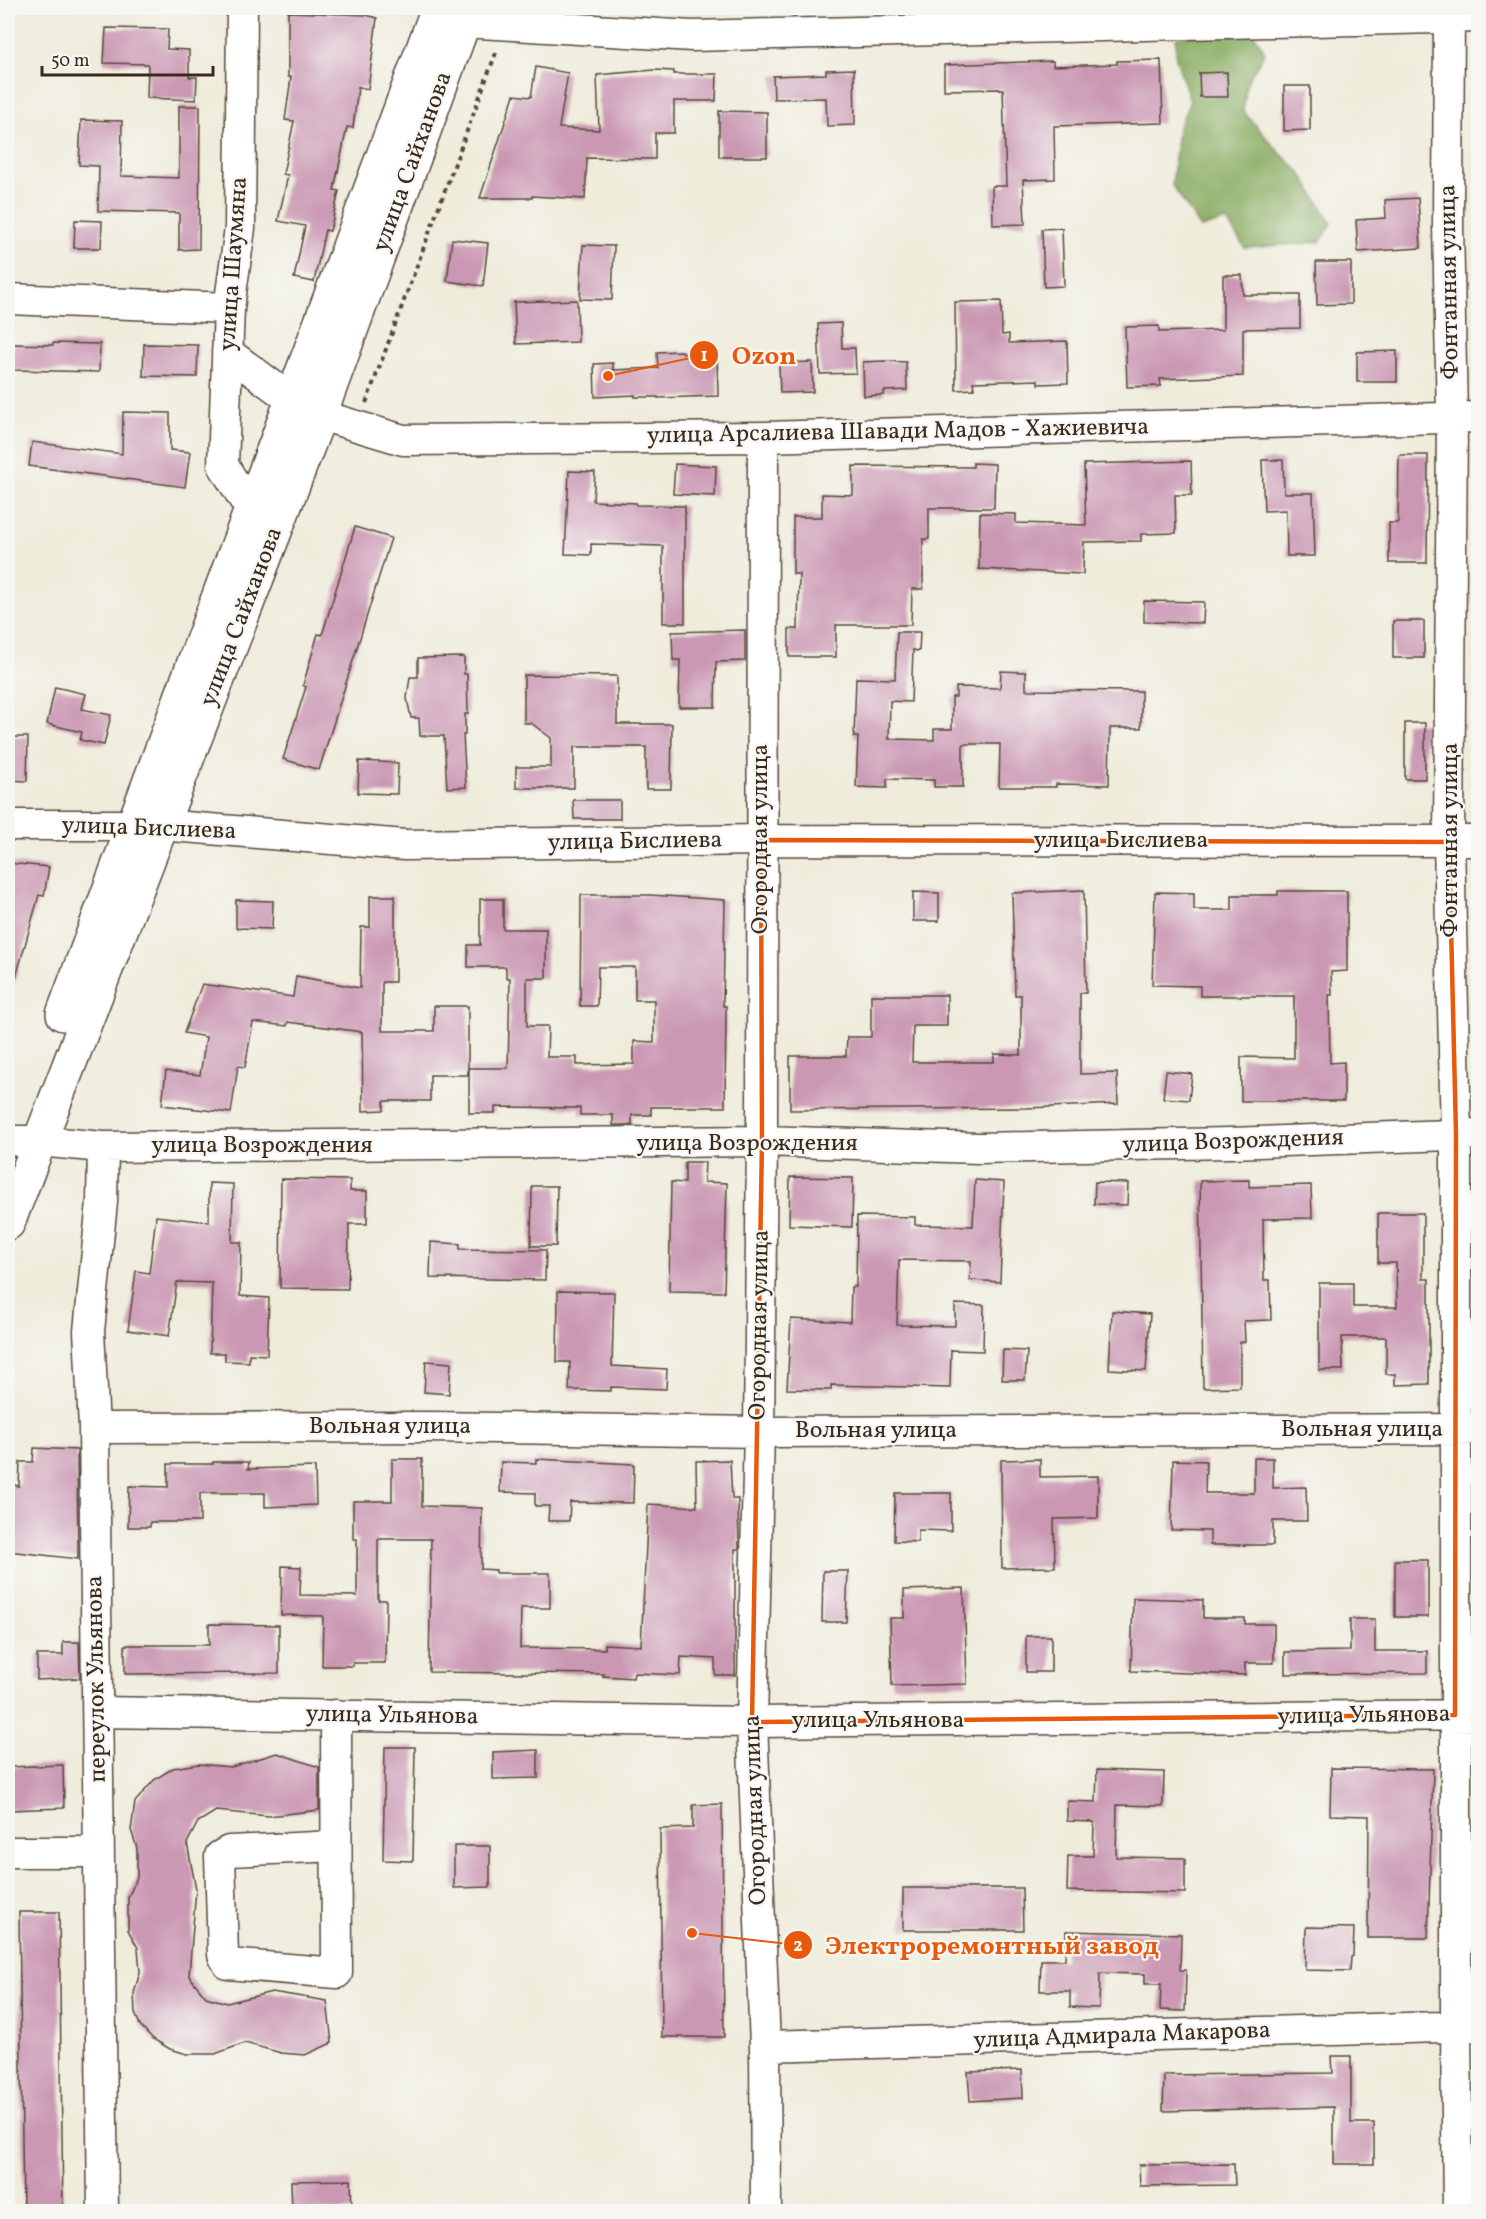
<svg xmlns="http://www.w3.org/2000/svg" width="1486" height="2219" font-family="Vollkorn,serif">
<rect width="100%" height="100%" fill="#f6f6f2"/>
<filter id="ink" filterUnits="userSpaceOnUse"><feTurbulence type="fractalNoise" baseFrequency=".0167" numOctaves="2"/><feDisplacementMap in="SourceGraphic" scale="12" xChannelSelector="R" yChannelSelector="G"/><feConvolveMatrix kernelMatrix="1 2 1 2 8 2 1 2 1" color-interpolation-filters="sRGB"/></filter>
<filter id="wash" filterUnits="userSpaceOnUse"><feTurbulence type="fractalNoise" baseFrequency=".008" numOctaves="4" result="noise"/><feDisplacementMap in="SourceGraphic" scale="24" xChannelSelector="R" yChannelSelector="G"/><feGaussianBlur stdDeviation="1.35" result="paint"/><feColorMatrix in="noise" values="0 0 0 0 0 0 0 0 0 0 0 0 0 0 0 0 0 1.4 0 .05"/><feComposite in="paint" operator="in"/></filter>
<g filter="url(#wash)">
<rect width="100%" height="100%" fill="#efecdb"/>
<path fill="#88ac60" stroke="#626b3f" stroke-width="1.5" d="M1251 29 1265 52 1247 82 1243 111 1279 152 1301 173 1332 224 1320 242 1245 248 1226 220 1201 228 1172 185 1178 129 1190 101 1176 59V37Z"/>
<g id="blocks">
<path fill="#ca98b3" d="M288 12 366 15 377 18 368 89 358 87 353 128 347 127 334 190 339 191 330 231 325 230 314 282 294 278 305 226 278 221 288 175 283 174 294 121 285 120 291 77H288Z
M106 28 168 29 167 49 189 50V77H197L196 100 147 98 148 64 104 63Z
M1161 60 1163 123 1054 126 1055 179 1023 180 1025 224 993 225 992 186H1006L1003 89 944 90V65L1053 61V66L1117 64V61Z
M536 67 568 73 559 128 599 130 597 75 654 70 674 71V74H717L716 101H674V133H655V159L587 158 585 199 532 196V198H480L514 95 531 97Z
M854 69 855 125 827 126 826 98 774 99 773 76 826 74V70Z
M1227 72 1228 97H1200L1199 73Z
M1284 86H1310V130L1284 131Z
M179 106H200L199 249 179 250V213L98 211 99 166 79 165 81 120 122 121 121 176 179 178Z
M719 111 767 112V157H719Z
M1418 198 1421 248 1358 252 1356 220 1386 218 1385 200Z
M75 220 102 221 101 248H74Z
M1062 228 1064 286 1044 287 1042 229Z
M452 239 488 243 483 286 447 281Z
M583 245 614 246 612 300 580 299Z
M1316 262H1351V304L1317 305Z
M1223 275H1242L1243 295H1300V328L1243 329V376L1160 379 1161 386 1127 387 1125 327 1159 326V332L1223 330Z
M577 300 578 342 516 344 514 302Z
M1001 301 1002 335 1009 334V343L1067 341 1068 383 1038 384V380L973 382 974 389 956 390 955 302Z
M841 323 842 348H855L856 373 820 374 818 324Z
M53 343 100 344 99 372 13 370V344L53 345Z
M144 344 198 345 197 377 143 376Z
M682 351 683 353 717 352 718 396 658 398V397H635V395L595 397 594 364 613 363V370L658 368 657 352Z
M1397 351V382H1357V352Z
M883 361 906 362 907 390 884 391V395L864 396 863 362Z
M812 362 813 392 780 393 779 363Z
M123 412 170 413V450L190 452 185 487 29 466 32 442 122 454Z
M1399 455H1428L1427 563H1389V523H1398Z
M1262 460H1283L1284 493H1313L1315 556H1287L1286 510 1264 511Z
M1191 461 1192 495H1175L1176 533 1141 534V541L1084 542 1083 574 979 569 980 513 1016 514V523L1086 525 1084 464Z
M973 463 995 464 994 508H929V539H923V589H912L911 625H836V657H789V629H798L799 574H793V517H822V494L853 495V466L973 467Z
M675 464 716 466 715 496 673 494Z
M569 471 595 472 593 501 636 503V505L685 506V623H663V546L591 544V555L565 554Z
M355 527 391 538 319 770 283 759 306 687 303 685 318 634 322 635Z
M1144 601 1204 602 1203 623 1144 622Z
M1393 621H1424V658H1393Z
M745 630V661L716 662 715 707H679L680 660H673L672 632Z
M897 632H920L919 651 913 650 911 702 890 701 889 739 934 740V729H952V697H956V687L1000 688 1001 671 1026 672V690L1141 691V728H1110L1109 785 1056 784V787H999L1000 744H963V787H934V780L887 779V788L856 787 858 737H854L856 678 895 679Z
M464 657V674H467L468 714H465V735H463L466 787 447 788 444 736H420L419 718H411L407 698 410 677H418V658Z
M524 675 617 676V724H672L671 789H646V747H574V788H516V767H551V738L531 723H524Z
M55 687 86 694 82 709 111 715 104 745 80 740 82 732 47 724Z
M1405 723H1425V779H1405Z
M8 737H28L27 781 8 780Z
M359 761 398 763 397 794 358 793Z
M573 800H620V819H574Z
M8 863 49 867 44 896 39 895 13 988H8Z
M1084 890 1086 993H1080V1074L1117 1073 1118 1104 1027 1108 790 1110V1056H846L847 1037H871V995H947V1026H913L912 1062H994V1054L1021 1055V995H1015L1012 893Z
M1278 891H1347V971L1331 972 1332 995H1329L1330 1063 1344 1062V1101H1241V1057L1294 1058V996H1200V986L1152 985 1155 892 1194 893V910H1232V895H1278Z
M913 892 939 893V921H913Z
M581 895H650L725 900 723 1006H726L725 1107H651V1115H632V1125H613V1115H580V1108L495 1107V1113H469V1068H508L510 978H506V967H468V945H480V899H503V929H546V978H527V1026H548L547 1057H577V1065L634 1064V1041L654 1042V1000H635V967H598L597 1006H580Z
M370 896H395V982H382V1031H434V1006H468V1075H430V1101H384V1110L363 1111 362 1032 288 1022 287 1026 253 1022 245 1067 238 1066 231 1113 162 1105 166 1071 200 1075 206 1037 184 1033 202 984 293 997 296 976 360 988 361 927H370Z
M236 900 273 901 272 929 236 928Z
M1166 1071 1192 1074 1189 1100 1163 1098Z
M685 1162H705L704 1182 727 1183 724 1292 669 1291 671 1182 685 1183Z
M790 1177 853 1178 852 1227 789 1225Z
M281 1179 350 1180V1191H367V1224H349L348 1289 280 1288Z
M975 1180 1004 1182 1000 1282 970 1280 971 1261 899 1260 897 1325 955 1326V1304L984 1305 983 1351 951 1350 950 1388 831 1385V1390L787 1389 791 1319 850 1322 851 1287H856L857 1216 915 1217V1225L973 1226Z
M1249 1180V1187L1311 1185 1312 1218 1263 1219 1264 1280H1270L1271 1320 1244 1321 1245 1342H1240V1387L1203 1388 1200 1181Z
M1095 1182 1128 1183 1127 1205 1094 1204Z
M209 1183 233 1184 232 1242H241L240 1296 269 1298 267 1355 249 1354V1362L225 1361V1353H210L212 1283 177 1282 169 1336 128 1330 136 1271 149 1273 156 1216 209 1222Z
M532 1186H557L556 1246H531Z
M1378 1213H1423V1279H1429V1384L1395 1385V1374H1386V1337H1342L1343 1370H1319V1283H1353V1307H1397L1396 1263H1378Z
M431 1242 460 1244V1249L546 1250 545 1280 430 1278Z
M558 1291 614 1292 612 1366 667 1369 666 1389 611 1387V1391L569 1390 570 1362H557Z
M1112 1311 1150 1314 1146 1371 1109 1369Z
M1003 1350 1027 1351 1025 1380H1002Z
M426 1361 451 1363 449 1394 424 1392Z
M34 1448 77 1450 78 1559 8 1551V1484L19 1486 20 1462H33Z
M1254 1458H1273V1488L1306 1487 1307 1521H1273V1545H1210V1531L1171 1530 1173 1460 1206 1461 1205 1493H1254Z
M392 1459H422V1506L482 1508 481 1569 496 1570V1573H550V1608H521L520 1648 605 1649V1644L641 1646 648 1504 697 1507 696 1461 730 1460 732 1499H738L739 1549H735V1675H715V1659L681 1657 680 1675 634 1673 633 1678 603 1676 604 1674 429 1672 431 1539H378V1600H386L385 1663H353V1666H322L323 1616 281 1615 282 1566 301 1567 300 1595 357 1596V1539H353V1501H392Z
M536 1459 634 1464 633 1503 570 1502 569 1521H548L549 1506H535V1493L500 1492 501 1462 536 1463Z
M1040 1459V1477L1098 1476V1518L1054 1519 1055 1567 1002 1568 1001 1460Z
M213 1462H249L248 1469 315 1467 316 1505 265 1507V1493H200V1522H150V1527H128L129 1486 168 1487V1464H213Z
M895 1493H951V1531L918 1530V1542L894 1541Z
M1395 1560H1428V1617H1395Z
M823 1571H848L846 1622H822Z
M964 1588 967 1684 892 1686 890 1618H904V1590Z
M1133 1598 1203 1600V1618H1245V1624H1274V1663H1245V1675L1131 1671Z
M1350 1619H1375V1651H1427V1673L1285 1674V1652L1350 1651Z
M209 1624 279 1625V1673L125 1674V1645H209Z
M1026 1636H1051V1672H1026Z
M63 1642H79L80 1678 37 1680V1655H63Z
M385 1747H415L413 1861 383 1860Z
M538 1750V1778L493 1779V1752Z
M277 1753 319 1767V1810L269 1816 216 1811 198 1822 187 1843 196 1889 189 1976 206 1997 227 2003 272 1992 327 2001 332 2043 305 2055 281 2053 245 2043 215 2054H187L170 2049 153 2039 140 2025 135 2013 134 1993 140 1972 138 1948 128 1930V1898L137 1877V1848L131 1830 135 1802 154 1780 173 1768 198 1764 231 1767Z
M63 1765 64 1808 8 1810V1767Z
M1331 1768 1433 1769 1428 1938H1368L1369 1816 1330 1815Z
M1097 1770 1164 1772 1163 1806 1117 1805 1116 1857 1185 1858V1893L1067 1891 1068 1856H1093L1094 1822 1067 1821V1801L1096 1802Z
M722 1804 724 2037H662L660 1829 693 1828V1805Z
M454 1846H490V1887L454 1888Z
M903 1888H1022L1023 1930H903Z
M19 1912H59L63 2211H23Z
M1306 1927 1354 1928 1353 1956 1351 1957 1350 1971 1305 1970Z
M1066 1931 1181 1934 1180 1970H1186L1185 2011 1160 2010 1161 1984H1145V1974L1100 1973 1099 2008 1070 2007V1991H1040L1041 1960H1065Z
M1332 2056H1351V2123H1374V2164H1334V2107L1163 2111 1164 2075 1333 2073Z
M1022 2070 1023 2098 970 2101 968 2072Z
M1234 2164 1235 2185 1140 2186 1139 2165Z
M351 2180 352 2211H292L291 2181Z"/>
</g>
</g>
<g filter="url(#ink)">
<use href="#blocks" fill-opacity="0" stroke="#56473a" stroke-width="1.5"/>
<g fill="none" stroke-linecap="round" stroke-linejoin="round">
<g stroke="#56473a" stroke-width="33">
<path id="minor" d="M242 8 240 228 229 308 223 465 252 512
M1449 8 1448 225 1452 417 1449 842 1456 1134V2026L1458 2212
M463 22 692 36 1478 17
M8 299 229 308
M227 352 292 400 320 415 403 440 763 437 1478 417
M763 437 762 1141 759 1432 752 1722 765 2046 766 2212
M8 825H160L405 845 761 840 1478 841
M17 1141H38L103 1147 762 1141 979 1148 1230 1143 1478 1134
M94 1428 428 1427 759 1432 1478 1429
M98 1712 752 1722 1478 1715
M336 1715 337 1973 228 1964 223 1955 220 1856 229 1851 336 1846
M8 1852H99
M765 2046 1478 2026
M103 2212 94 1428 89 1331 102 1202 103 1147"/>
</g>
<g stroke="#56473a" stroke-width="36">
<path id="major" d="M63 1014 438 8
M8 1223 320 415 469 8"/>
</g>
<path stroke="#56473a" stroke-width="4" stroke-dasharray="4.5 4.5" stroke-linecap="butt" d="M366 403 497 50"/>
<use href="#minor" stroke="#fff" stroke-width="30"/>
<use href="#major" stroke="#fff" stroke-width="33"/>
</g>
</g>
<path fill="none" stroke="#e8590c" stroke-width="4.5" stroke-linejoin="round" d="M761 840 1449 842 1456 1134 1455 1715 752 1722 762 1141Z"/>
<g text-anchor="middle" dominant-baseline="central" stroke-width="4.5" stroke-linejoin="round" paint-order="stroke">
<g font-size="24" fill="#3b2a1e" stroke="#f6f6f2">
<text transform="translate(413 162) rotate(-70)">улица Сайханова</text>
<text transform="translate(234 264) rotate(-86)">улица Шаумяна</text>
<text transform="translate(1450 282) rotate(-91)">Фонтанная улица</text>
<text transform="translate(898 432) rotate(-1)">улица Арсалиева Шавади Мадов - Хажиевича</text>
<text transform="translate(242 617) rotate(-69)">улица Сайханова</text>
<text transform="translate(149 829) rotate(2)">улица Бислиева</text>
<text transform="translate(761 839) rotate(-90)">Огородная улица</text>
<text transform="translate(1451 840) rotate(-90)">Фонтанная улица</text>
<text x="1121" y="841">улица Бислиева</text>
<text transform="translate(635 842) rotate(-1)">улица Бислиева</text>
<text transform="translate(1233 1142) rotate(-2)">улица Возрождения</text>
<text x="747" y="1144">улица Возрождения</text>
<text x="262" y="1146">улица Возрождения</text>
<text transform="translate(760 1325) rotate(-89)">Огородная улица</text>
<text x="390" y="1427">Вольная улица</text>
<text x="1362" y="1430">Вольная улица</text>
<text x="876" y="1431">Вольная улица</text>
<text transform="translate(97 1679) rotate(-91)">переулок Ульянова</text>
<text transform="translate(392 1716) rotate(1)">улица Ульянова</text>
<text transform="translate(1364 1716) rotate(-1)">улица Ульянова</text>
<text x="878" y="1721">улица Ульянова</text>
<text transform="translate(756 1810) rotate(-92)">Огородная улица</text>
<text transform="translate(1122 2036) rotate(-2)">улица Адмирала Макарова</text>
</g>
</g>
<path fill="none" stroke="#e8590c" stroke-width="2" d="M608 376L704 355M692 1933L798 1945"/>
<g fill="#e8590c" stroke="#f6f6f2" stroke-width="2">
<circle cx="608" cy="376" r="6"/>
<circle cx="692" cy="1933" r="6"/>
<circle cx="704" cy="355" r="15"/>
<circle cx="798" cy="1945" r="15"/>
</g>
<g font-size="18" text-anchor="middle" font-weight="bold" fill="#fff">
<text x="704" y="361">1</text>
<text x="798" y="1951">2</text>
</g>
<g font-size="26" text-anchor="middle" font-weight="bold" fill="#e8590c" stroke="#f6f6f2" stroke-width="4.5" stroke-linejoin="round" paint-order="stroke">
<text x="764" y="364">Ozon</text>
<text x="992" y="1954">Электроремонтный завод</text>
</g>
<rect width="1486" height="2219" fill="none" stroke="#f6f6f2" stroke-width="30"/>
<path d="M42 66v9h171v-9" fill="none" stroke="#3b2a1e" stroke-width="3"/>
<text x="51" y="66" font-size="18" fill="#3b2a1e" stroke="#f6f6f2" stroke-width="4.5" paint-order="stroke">50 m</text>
</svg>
